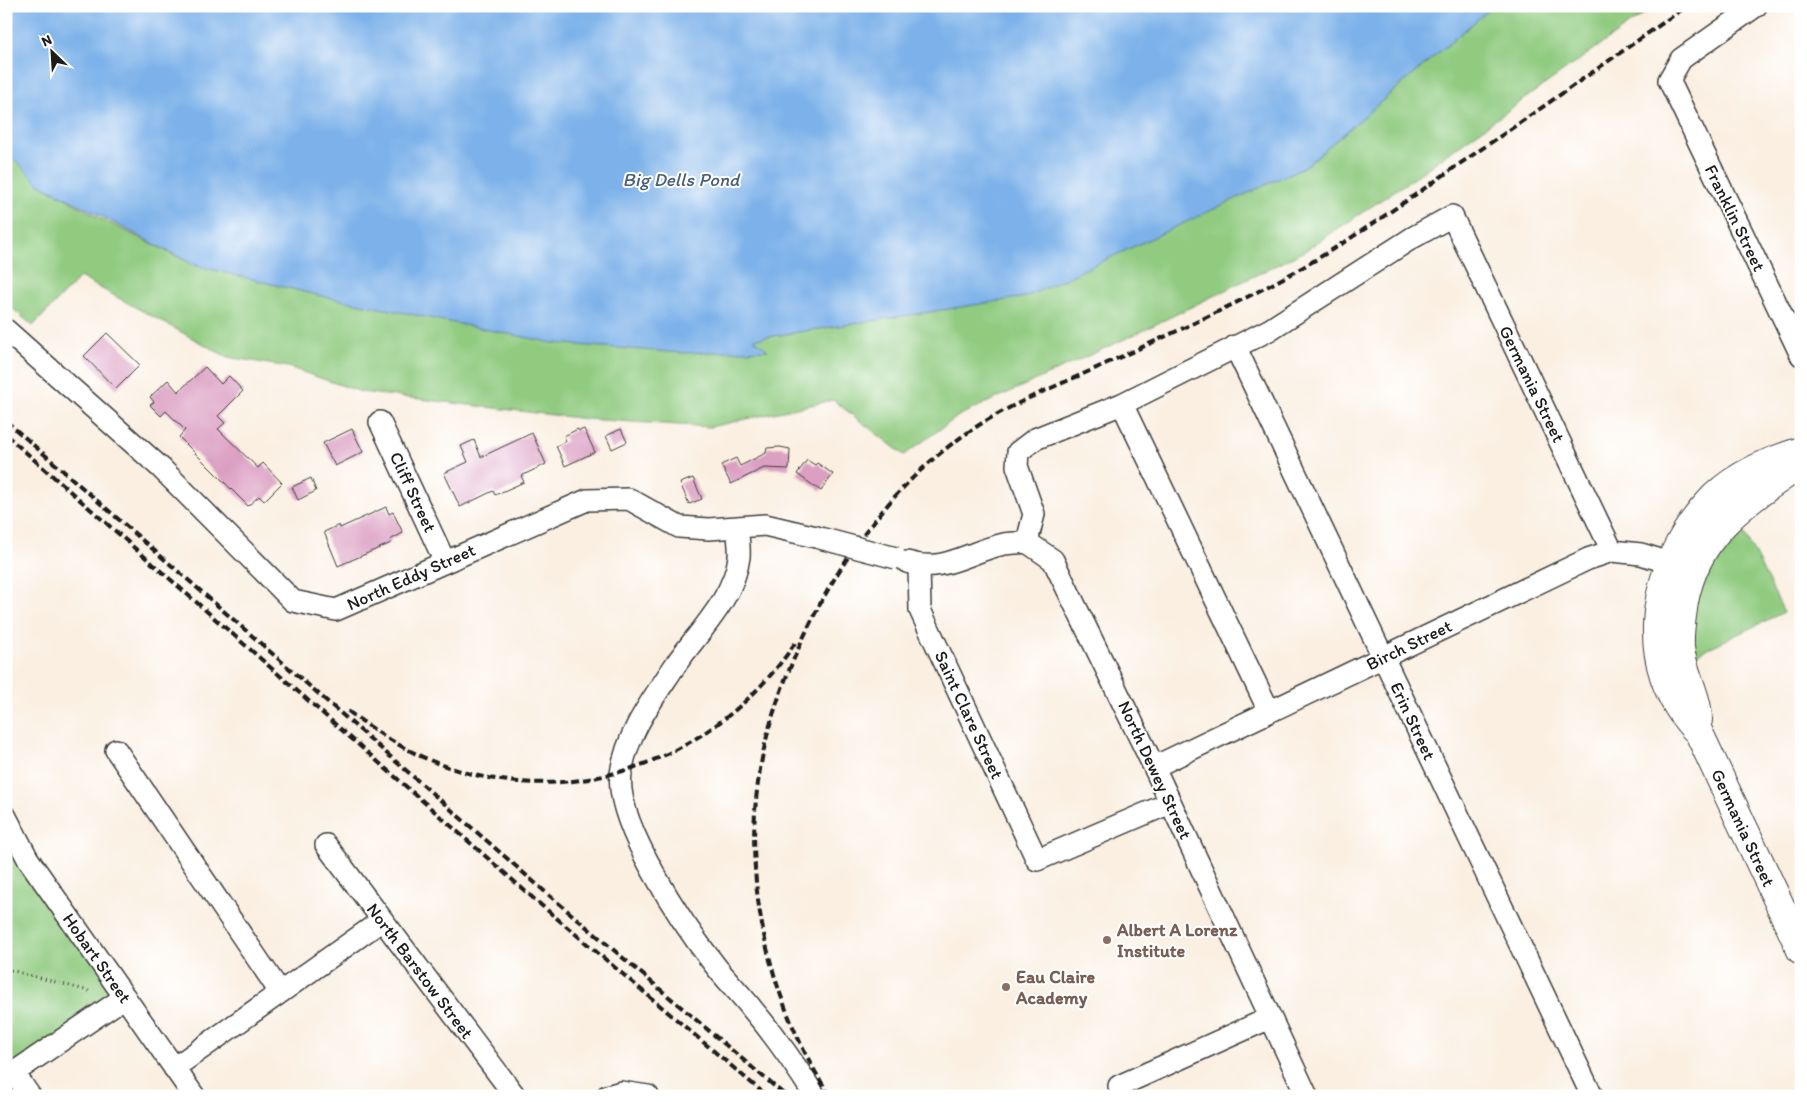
<svg xmlns="http://www.w3.org/2000/svg" width="1807" height="1102" font-family="Itim,sans-serif">
<rect width="100%" height="100%" fill="#fff"/>
<filter id="ink" filterUnits="userSpaceOnUse"><feTurbulence type="fractalNoise" baseFrequency=".02" numOctaves="2"/><feDisplacementMap in="SourceGraphic" scale="10" xChannelSelector="R" yChannelSelector="G"/><feConvolveMatrix kernelMatrix="1 2 1 2 8 2 1 2 1" color-interpolation-filters="sRGB"/></filter>
<filter id="wash" filterUnits="userSpaceOnUse"><feTurbulence type="fractalNoise" baseFrequency=".0096" numOctaves="4" result="noise"/><feDisplacementMap in="SourceGraphic" scale="20" xChannelSelector="R" yChannelSelector="G"/><feGaussianBlur stdDeviation="1.12" result="paint"/><feColorMatrix in="noise" values="0 0 0 0 0 0 0 0 0 0 0 0 0 0 0 0 0 1.4 0 .05"/><feComposite in="paint" operator="in"/></filter>
<g filter="url(#wash)">
<rect width="100%" height="100%" fill="#faefe1"/>
<path fill="#90cb80" stroke="#56744e" d="M1493 6H1655L1408 182 1303 252 1140 332 960 415 904 455 833 400 710 427 586 419 361 392 288 367 227 357 80 277 33 326 6 303V151L38 183 100 218 194 265 240 276 767 350 754 339 1306 166Z
M1737 519 1784 612 1688 658 1691 597Z
M20 843 125 997 6 1078V850Z"/>
<path fill="#7bb1e9" stroke="#4c6682" d="M6 6H1493L1306 166 1026 297 754 339 768 350 682 353 553 343 321 296 194 265 38 183 6 151Z"/>
<g id="blocks">
<path fill="#db9fc2" d="M107 333 140 365 116 389 84 356Z
M205 367 221 384 229 376 243 391 218 416 225 423 218 429 258 468 263 463 282 483 264 501 259 496 248 506 179 437 185 430 166 411 161 416 150 405 154 402 150 397 168 380 178 392Z
M352 429 363 452 335 466 323 443Z
M578 429 579 431 584 429 595 452 565 466 556 446 566 441 564 436Z
M621 429 627 442 612 449 606 436Z
M532 433 546 464 521 476 524 482 495 495 493 491 460 507 444 473 468 462 461 446 474 440 481 457Z
M780 447 790 449 789 469 764 468 731 484 721 465 736 458 740 466 766 453 767 448Z
M807 460 815 465 817 463 833 474 821 491 797 474Z
M311 478 316 491 298 500 292 487Z
M693 478 702 499 689 504 680 483Z
M386 507 389 514 393 512 403 533 390 540 391 543 338 566 324 532 339 525 340 528Z"/>
</g>
</g>
<g filter="url(#ink)">
<use href="#blocks" fill-opacity="0" stroke="#3d3c3a" stroke-width="1"/>
<g fill="none" stroke-linecap="round" stroke-linejoin="round">
<g stroke="#3d3c3a" stroke-width="24">
<path id="minor" d="M1756 6 1681 59 1669 80 1801 355
M6 330 161 468 293 601 336 610 587 500 629 499 679 527 709 529 765 525 816 537
M1235 346 1592 1096
M1122 404 1269 711
M380 422 445 562
M737 527C738 537 740 548 739 557 734 599 697 633 674 667 653 699 626 734 621 774 614 822 684 926 714 964 726 980 741 994 753 1010 776 1037 796 1066 815 1096
M1027 542 1034 514 1017 466 1018 452 1035 439 1122 404 1269 330 1412 238 1452 216 1612 551
M1027 542 1053 560 1154 767 1307 1096
M907 562C944 574 969 551 1004 544 1011 543 1020 543 1027 542
M919 566 920 610 1037 860 1170 803
M116 750 280 992
M1154 767 1588 559 1612 551 1641 554 1686 568
M6 817 28 859 194 1096
M326 845 515 1096
M174 1068 381 921
M14 1073 30 1096
M6 1078 125 997
M1119 1086 1270 1018
M607 1096 621 1092 648 1096"/>
</g>
<g stroke="#3d3c3a" stroke-width="30">
<path id="major" d="M1801 451C1770 461 1738 474 1714 497 1651 561 1632 666 1699 733L1801 950
M1698 720C1698 695 1682 672 1680 647 1679 632 1682 616 1684 602 1697 531 1746 502 1801 464"/>
</g>
<path stroke="#3d3c3a" stroke-width="3" stroke-dasharray="1 4" stroke-linecap="butt" d="M6 969 89 991"/>
<use href="#minor" stroke="#fff" stroke-width="21"/>
<use href="#major" stroke="#fff" stroke-width="28"/>
<path stroke="#1c1c1c" stroke-width="4" stroke-dasharray="8 4" stroke-linecap="butt" d="M6 421 550 896 786 1096
M6 435 541 905 767 1096
M348 711C380 735 415 757 454 769 583 811 721 754 795 643
M830 1096C770 1004 742 885 759 776 768 715 792 658 820 604 858 534 908 471 976 427 1016 401 1062 384 1105 364 1173 333 1240 303 1305 266 1358 235 1408 200 1458 165 1535 113 1611 59 1687 6"/>
<g stroke="#3d3c3a" stroke-width="24" stroke-linecap="butt">
<path id="minor-bridge" d="M816 537 896 558"/>
</g>
<use href="#minor-bridge" stroke="#fff" stroke-width="21"/>
</g>
</g>
<g fill="#8d6e63" stroke="#fff" stroke-width="2">
<circle cx="1107" cy="940" r="5"/>
<circle cx="1006" cy="987" r="5"/>
</g>
<g text-anchor="middle" dominant-baseline="central" stroke-width="4" stroke-linejoin="round" paint-order="stroke">
<g font-size="18" fill="#1c1c1c" stroke="#fff">
<text transform="translate(1735 218) rotate(64)">Franklin Street</text>
<text transform="translate(1532 384) rotate(64)">Germania Street</text>
<text transform="translate(413 492) rotate(65)">Cliff Street</text>
<text transform="translate(411 577) rotate(-24)">North Eddy Street</text>
<text transform="translate(1409 645) rotate(-26)">Birch Street</text>
<text transform="translate(969 715) rotate(65)">Saint Clare Street</text>
<text transform="translate(1413 721) rotate(65)">Erin Street</text>
<text transform="translate(1155 770) rotate(65)">North Dewey Street</text>
<text transform="translate(1743 828) rotate(65)">Germania Street</text>
<text transform="translate(97 958) rotate(55)">Hobart Street</text>
<text transform="translate(420 971) rotate(53)">North Barstow Street</text>
</g>
<g font-size="18" font-weight="bold" fill="#785e54" stroke="#fff" text-anchor="start">
<text x="1117" y="930">Albert A Lorenz<tspan x="1117" dy="21">Institute</tspan></text>
<text x="1016" y="977">Eau Claire<tspan x="1016" dy="21">Academy</tspan></text>
</g>
<g font-size="19" font-style="italic" fill="#475f78" stroke="#fff">
<text x="681" y="179">Big Dells Pond</text>
</g>
</g>
<rect width="1807" height="1102" fill="none" stroke="#fff" stroke-width="25"/>
<g transform="translate(52 52) rotate(335)" stroke="#ffffff" stroke-width="4" paint-order="stroke">
<path d="M0-4L9 19L0 12L-9 19Z" fill="#1c1c1c"/>
<text y="-8" font-size="14" font-weight="bold" text-anchor="middle" fill="#1c1c1c">N</text>
</g>
</svg>
